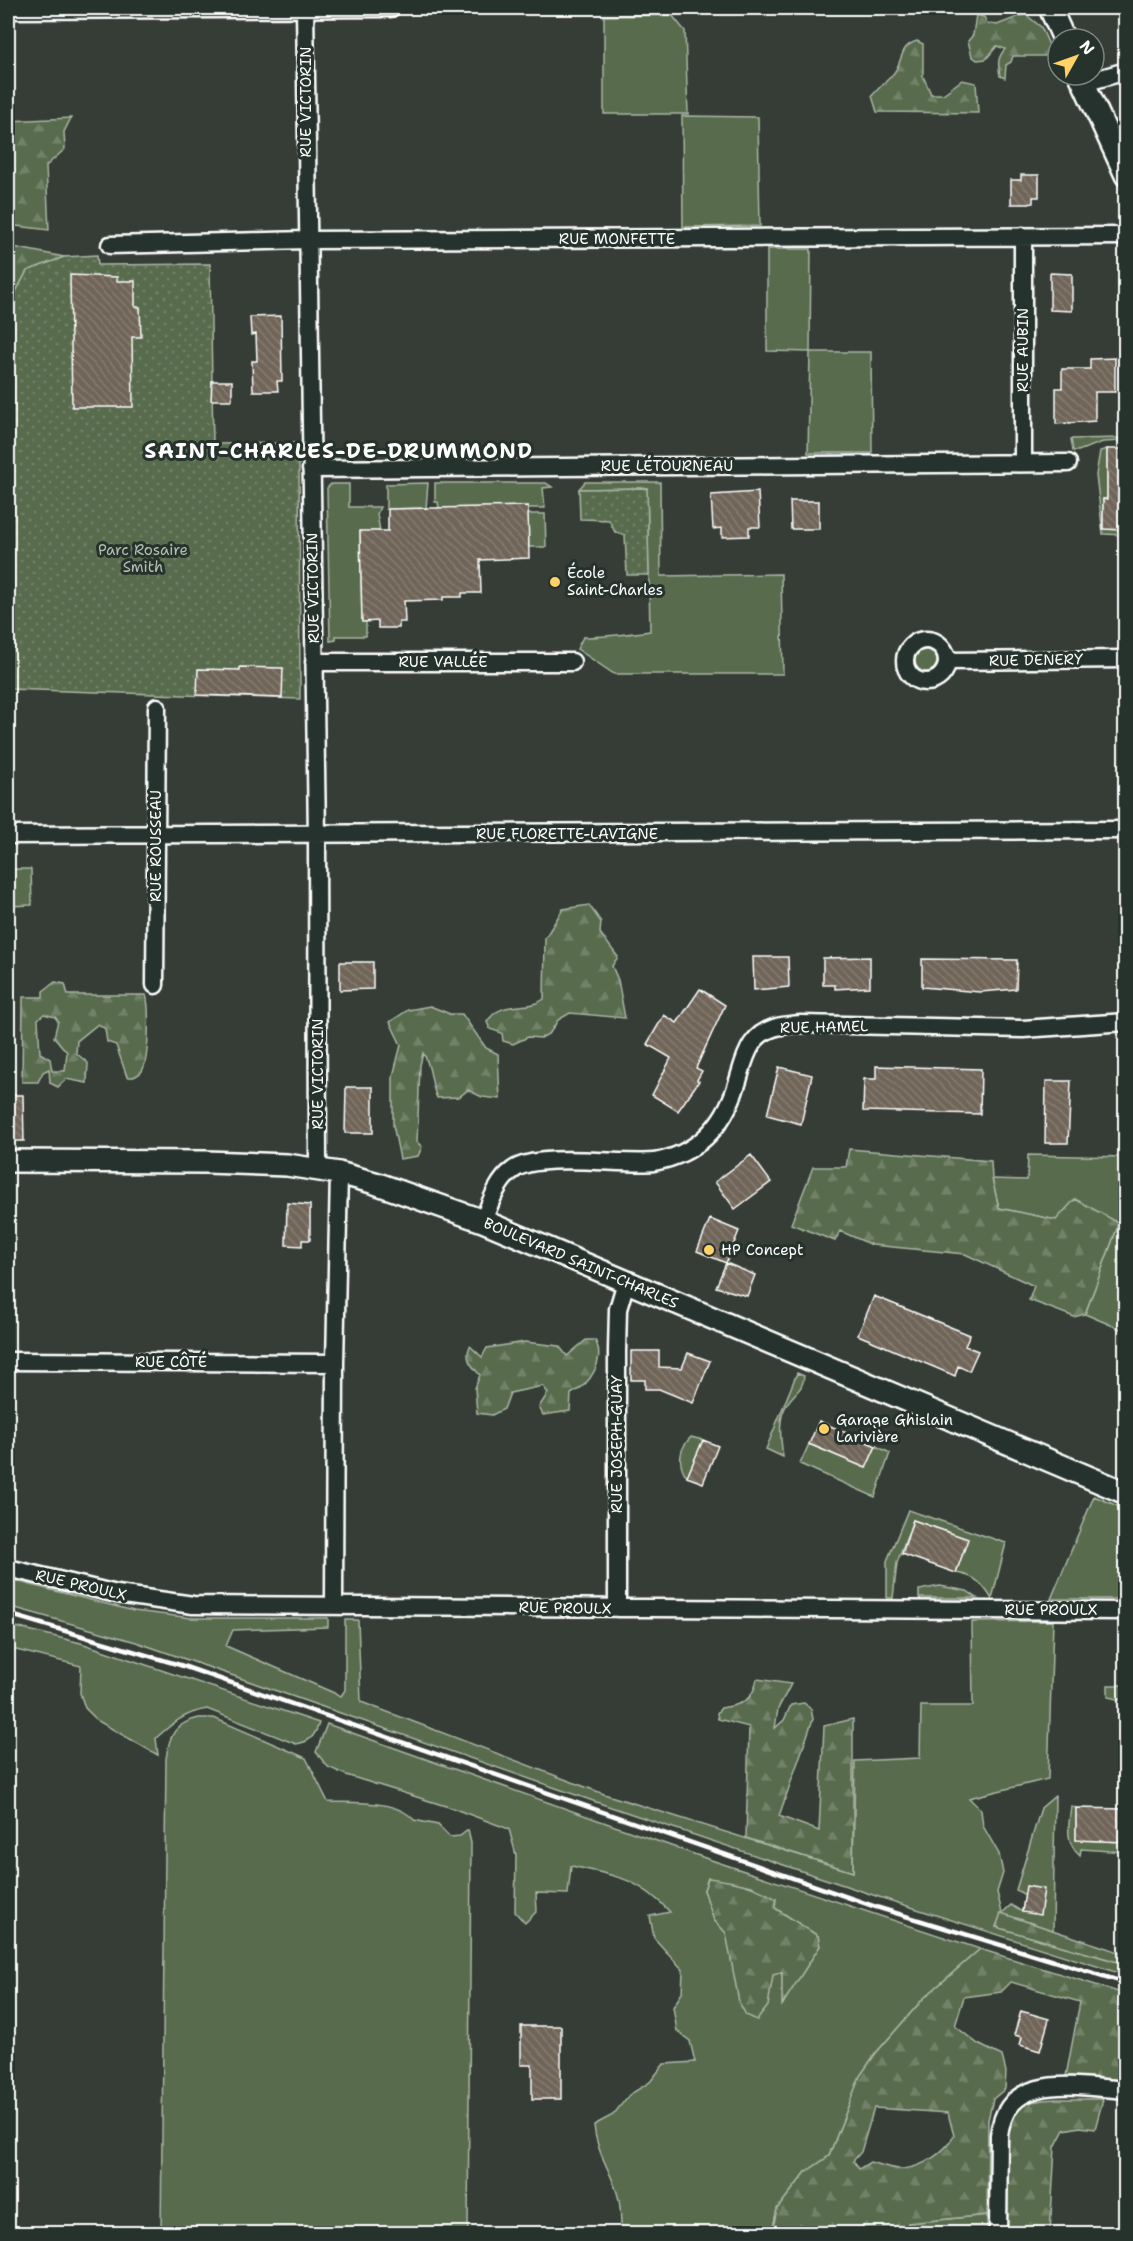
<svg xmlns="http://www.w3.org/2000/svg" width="1133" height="2241" font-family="'Shantell Sans',sans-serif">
<defs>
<pattern id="forest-firs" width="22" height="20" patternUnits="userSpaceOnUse" patternTransform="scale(1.5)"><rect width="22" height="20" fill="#596c4e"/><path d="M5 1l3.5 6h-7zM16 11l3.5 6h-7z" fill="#728269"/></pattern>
<pattern id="park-dots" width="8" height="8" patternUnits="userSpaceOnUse" patternTransform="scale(1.5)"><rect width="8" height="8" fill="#596c4e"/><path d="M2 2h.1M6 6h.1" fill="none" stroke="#728269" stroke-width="1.8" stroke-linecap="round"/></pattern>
<pattern id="building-back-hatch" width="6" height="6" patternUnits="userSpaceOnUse" patternTransform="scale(1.5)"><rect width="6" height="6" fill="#6f6558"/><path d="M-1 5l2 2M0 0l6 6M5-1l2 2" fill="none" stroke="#857c71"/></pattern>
</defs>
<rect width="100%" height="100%" fill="#353d36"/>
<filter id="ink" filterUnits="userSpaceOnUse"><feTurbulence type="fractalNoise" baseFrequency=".0167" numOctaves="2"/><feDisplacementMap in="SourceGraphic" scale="12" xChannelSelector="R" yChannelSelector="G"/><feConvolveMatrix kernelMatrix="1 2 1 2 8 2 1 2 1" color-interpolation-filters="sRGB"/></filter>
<g filter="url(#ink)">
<path fill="#596c4e" stroke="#acb6a6" stroke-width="1.5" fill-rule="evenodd" d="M672 15 685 31 688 114H604V16Z
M682 116 758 117 760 226 683 227Z
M767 249H811L810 352H871L872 453H808L810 352 767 351Z
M1125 356V449H1123L1122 441 1103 442 1078 451H1073L1071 439 1123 438 1120 357Z
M1107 449V499H1103V529L1125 530V535L1103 534 1096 475 1100 451Z
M585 482H660L661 576 781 574 783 674H614L577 649 583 637C606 637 628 634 650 631L647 488 579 489Z
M428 483 426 508 386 509V484Z
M435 483H546L552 487 543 488 545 508H439L438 502H435Z
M331 484H349V507H380L377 514 380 531 360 532 362 621H366V636H336V640L330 641 327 488Z
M528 514H545L546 547H529Z
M915 661a11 11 0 1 1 22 0a11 11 0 1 1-22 0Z
M10 869H31L32 905 8 906V892H14V877H11Z
M1028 1155 1125 1157V1331L1085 1314 1119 1223 1056 1220 999 1208 992 1179 1027 1180Z
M797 1373 804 1376C803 1391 794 1392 787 1404 777 1419 781 1440 783 1457L766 1449Z
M691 1437 703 1440 687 1477C677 1463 679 1449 691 1437Z
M809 1444 866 1468 876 1446 890 1453 875 1497 800 1464Z
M1094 1496 1125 1509V1599H1051Z
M908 1510 1006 1543 992 1599C982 1583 975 1576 956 1573L967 1539 913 1520 897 1563 893 1598H887V1561Z
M8 1579 134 1611 192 1618H328V1627L233 1630 226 1646 341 1696 345 1690V1620H358L361 1702 604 1794 853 1872 855 1761 920 1758 921 1706H973L972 1622 1053 1621 1048 1779 969 1798 981 1810 983 1826 999 1854 1003 1873 997 1892 1002 1913 1011 1905 1022 1912 1025 1895 1016 1890 1041 1808 1055 1796 1053 1931 1002 1914 996 1927 1125 1964V1975L879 1897 599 1803 136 1642 8 1606Z
M940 1586 967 1591 977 1598H919V1590Z
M8 1625 81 1643 319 1723C315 1736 310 1742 296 1744L207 1709C184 1713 173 1723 156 1738L158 1755 98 1721 85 1708 80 1693 81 1666 8 1648Z
M1108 1685H1125V1701L1108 1697Z
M199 1718H214L306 1758 328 1802C353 1803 396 1799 414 1820L438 1825 450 1837 460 1836 468 1830 471 1843 468 2233H161L166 1759C169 1735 175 1723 199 1718Z
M327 1724 705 1858 980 1949 923 1999 876 2053 860 2076 829 2156 806 2172 777 2209 772 2233H621C621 2223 621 2211 619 2200 613 2173 596 2154 594 2125L613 2115 629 2095 650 2082 664 2064 695 2062 690 2041 677 2031 673 2007 682 1993 683 1970 654 1938 650 1916 670 1912C637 1877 616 1876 571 1866L568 1894 536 1893 537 1911 525 1923 515 1912 516 1855 509 1829 452 1808 346 1775 328 1767 316 1752ZM708 1878 752 1886 775 1908 818 1936 783 2004 782 1971 773 1974 770 1989 732 1956 726 1933 714 1920 704 1890Z
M1071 1806 1076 1808V1840L1125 1842V1830V1852L1081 1849 1080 1856C1064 1842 1069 1825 1071 1806Z
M987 2215V2233L906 2234 908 2223Z"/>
<path fill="url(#forest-firs)" stroke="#acb6a6" stroke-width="1.5" fill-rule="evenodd" d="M1025 14 1041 27 1054 56H1013L1011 62 1006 65 1005 78 1000 76C998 64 997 58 1005 49L997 46 986 59 977 60 972 56 968 41 973 35 976 15 984 17 987 23 997 25Z
M917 41 923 44V76L931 94H943L962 80 976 83 978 113 877 112 872 96C878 88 886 82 893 74 904 61 898 47 917 41Z
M71 118 64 132 65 149 46 166 49 230 8 225V121Z
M8 246 64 257 27 271 8 307Z
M589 905 601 922 600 933 618 957 612 966 618 980 625 1018 570 1013 558 1020 550 1033 541 1038 528 1037 513 1044 503 1041 502 1033 490 1029 487 1022C502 998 527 1012 544 999L545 938 563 909Z
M55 982 65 984 68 995H146C150 1008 149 1060 142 1071 140 1074 137 1075 134 1077H127L116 1045 107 1042 105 1029 98 1024 77 1041 76 1053 88 1063 87 1083 66 1079 58 1087 50 1083 49 1069 43 1072 38 1082H22L23 997H43V991ZM44 1014 55 1017 58 1021 54 1037 67 1052 65 1071H52L50 1059 40 1053 38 1019Z
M430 1006 450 1014H462L486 1048 498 1054 500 1099 482 1097 468 1090 459 1097 437 1098C430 1083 432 1066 423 1053L420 1065 417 1142 422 1147 418 1156 400 1159 393 1125V1076L401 1045 390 1022 408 1010Z
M849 1149 991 1161 992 1179 999 1208 1056 1220 1075 1199 1119 1223 1085 1314 1074 1317 1029 1300 1034 1286 965 1254 872 1245 840 1231 835 1241 791 1224 813 1167H846Z
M586 1340H595C606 1360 590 1385 571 1394L570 1411 543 1415 539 1407 548 1393 543 1386 510 1393 504 1409 492 1415 477 1413 475 1388 480 1375C472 1366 464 1359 470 1346L482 1357 487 1348 525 1342 559 1346 567 1356Z
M757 1679 791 1684 778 1709 775 1728 784 1720 791 1705 804 1703 811 1709 813 1719 779 1816 819 1831 824 1726 853 1719V1872L746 1838 749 1727 718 1719 717 1713 721 1708C742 1705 753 1701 757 1679Z
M708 1878C733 1881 754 1885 776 1899L775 1908 818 1936 820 1946 782 2005V1972L773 1975 768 2006 757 2020 746 2015 739 2002 726 1933 714 1920 704 1890Z
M1001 1913 1125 1954V1964L996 1927Z
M980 1949 1125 1994V2080L1066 2076 1080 2002 1011 1982 1001 1992 964 1997 955 2026 978 2044 1002 2056 1006 2072 1005 2089 993 2099 988 2120 987 2215 908 2223 906 2233H772L777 2209 806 2172 829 2156 860 2076 876 2053 923 1999ZM874 2108 948 2113 954 2136C944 2153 923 2167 903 2169 893 2170 879 2164 870 2162L859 2169 853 2161 861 2152Z
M1054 2099H1103L1095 2129 1080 2127 1064 2130 1055 2147 1050 2233 1006 2234 1009 2125C1020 2101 1028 2101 1054 2099Z"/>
<path fill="url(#park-dots)" stroke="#acb6a6" stroke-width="1.5" d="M97 255 98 265 210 264 213 444 299 443 300 699 8 689V307L27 271 64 257Z
M647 488 649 575H627L625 535 615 532 609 520 580 519 579 489Z"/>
<path fill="url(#building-back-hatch)" stroke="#fff" stroke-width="1.5" d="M1021 175H1039V197H1033V203L1029 204H1011V180H1021Z
M1050 273 1072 274V311L1050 310Z
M70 275 117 277V281H135V307H140L141 337H132L133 407H72Z
M281 316 282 381H277L278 391H253L252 361H257L256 334 251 335 250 317Z
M1115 358V392H1095V421L1056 424V388H1062V369H1090V359Z
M212 381H232V400H211Z
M1107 449H1125V530L1103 529V499H1107Z
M758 492 760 527H749V536L722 537V528L713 529 711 495Z
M790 501H819V529H791Z
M528 506 529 558 480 560 481 593H462V597H443V600L404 601 405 622H399V628H378V621L362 622 360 531H388V509Z
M240 667 283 668 282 698 197 695 198 669 240 670Z
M753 957H788L789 987 754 990Z
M870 957V987L835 989V985H823V958Z
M922 959 1017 960 1016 989 980 992 922 987Z
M340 962H373V989L340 990Z
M700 989 725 1005 696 1068 702 1071 697 1080 699 1081 678 1111 652 1095 671 1058 647 1044 664 1015 677 1023Z
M876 1066 981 1069 980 1114 863 1111 864 1079H876Z
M779 1067 812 1075 801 1124 767 1115Z
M1046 1081H1071L1068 1143H1045Z
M346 1087H373V1133H345Z
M8 1095H23L24 1141H8Z
M751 1155 771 1182 735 1209 715 1182Z
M287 1203 310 1205V1240H302V1246L286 1245Z
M710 1219 739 1231 726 1263 697 1251Z
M726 1263 755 1275 747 1296 716 1287Z
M874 1296 970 1335 965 1346 978 1351 969 1371 958 1366 955 1376 858 1335Z
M631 1351H659V1367L682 1368 688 1353 710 1361 693 1403 659 1389H645V1380H631Z
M819 1421 876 1446 866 1468 809 1444Z
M703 1440 718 1446 703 1483 687 1477Z
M913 1520 968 1539 956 1573 902 1554Z
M1076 1808 1125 1809V1842L1076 1840Z
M1026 1886 1044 1889 1040 1915 1022 1912Z
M1021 2011 1049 2019 1040 2051 1020 2045 1022 2037 1014 2035Z
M521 2026H561V2099H532V2065H521Z"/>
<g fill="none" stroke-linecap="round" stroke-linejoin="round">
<g stroke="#fff" stroke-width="21">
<path id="minor" d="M305 8 317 836 318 1169
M8 10 391 8
M1084 83 1126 71
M1023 236V463
M110 245 307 240 1126 236
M311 469 1068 463
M905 661a21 21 0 1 1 42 0a21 21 0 1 1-42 0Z
M947 661 1126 659
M314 662H572
M8 835 1126 830
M155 985 157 707
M483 1221C490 1204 497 1181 513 1170 537 1152 620 1165 654 1162 698 1154 724 1126 737 1084 741 1072 744 1056 752 1044 763 1027 782 1025 801 1024L1023 1029 1126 1022
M8 1361 335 1363
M8 1568 117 1594 193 1605 1126 1611
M334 1606 335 1363 339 1173
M617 1608V1351L618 1309 626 1282
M998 2234 999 2135C1007 2070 1078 2087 1126 2090"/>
</g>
<g stroke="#fff" stroke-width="26">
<path id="tertiary" d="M1050 8 1064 39
M1080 75 1126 175
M8 1161 206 1162 287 1165 339 1173 375 1183 483 1221 1126 1493"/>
</g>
<use href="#minor" stroke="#26332d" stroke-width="16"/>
<use href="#tertiary" stroke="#26332d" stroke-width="21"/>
<path stroke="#fff" stroke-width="4.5" d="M8 1614 180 1665 876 1907 1126 1983"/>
</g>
</g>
<g fill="#ffd166" stroke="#26332d" stroke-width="2">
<circle cx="555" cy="582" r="6"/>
<circle cx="709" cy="1250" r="6"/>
<circle cx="824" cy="1429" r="6"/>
</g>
<g text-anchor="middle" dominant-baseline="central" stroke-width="6" stroke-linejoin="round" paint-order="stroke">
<g font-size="15" fill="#fff" stroke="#26332d">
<text transform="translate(306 102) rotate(-90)">RUE VICTORIN</text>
<text x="617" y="239">RUE MONFETTE</text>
<text transform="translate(1023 350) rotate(-90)">RUE AUBIN</text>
<text x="667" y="466">RUE LÉTOURNEAU</text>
<text transform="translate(313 588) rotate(-91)">RUE VICTORIN</text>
<text transform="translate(1036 660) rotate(-1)">RUE DENERY</text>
<text x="443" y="662">RUE VALLÉE</text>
<text x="567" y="834">RUE FLORETTE-LAVIGNE</text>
<text transform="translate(156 846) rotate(-90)">RUE ROUSSEAU</text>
<text transform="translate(824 1027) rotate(-1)">RUE HAMEL</text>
<text transform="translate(318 1074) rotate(-90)">RUE VICTORIN</text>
<text transform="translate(581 1263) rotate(23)">BOULEVARD SAINT-CHARLES</text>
<text x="171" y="1362">RUE CÔTÉ</text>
<text transform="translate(617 1444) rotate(-90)">RUE JOSEPH-GUAY</text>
<text transform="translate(81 1585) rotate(13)">RUE PROULX</text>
<text transform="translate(565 1608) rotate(1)">RUE PROULX</text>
<text x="1051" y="1610">RUE PROULX</text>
</g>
<g font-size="15" fill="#b4bdaf" stroke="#26332d">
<text x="143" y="550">Parc Rosaire<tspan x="143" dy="17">Smith</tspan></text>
</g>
<g font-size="15" fill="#fff" stroke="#26332d" text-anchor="start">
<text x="567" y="573">École<tspan x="567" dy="17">Saint-Charles</tspan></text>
<text x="721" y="1250">HP Concept</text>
<text x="836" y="1420">Garage Ghislain<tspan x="836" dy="17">Larivière</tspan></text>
</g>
<g font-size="21" font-weight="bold" letter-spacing="1.5" fill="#fff" stroke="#26332d">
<text x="339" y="451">SAINT-CHARLES-DE-DRUMMOND</text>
</g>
</g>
<rect width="1133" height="2241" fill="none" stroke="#26332d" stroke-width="30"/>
<rect x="15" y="15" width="1103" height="2211" fill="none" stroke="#fff" stroke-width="2" filter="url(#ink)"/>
<g transform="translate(1076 57) rotate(50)"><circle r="28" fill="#26332d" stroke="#7d8581" stroke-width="1.5"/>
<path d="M0-4.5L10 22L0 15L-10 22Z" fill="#ffd166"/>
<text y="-9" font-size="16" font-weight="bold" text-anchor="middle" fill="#ffffff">N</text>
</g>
</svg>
